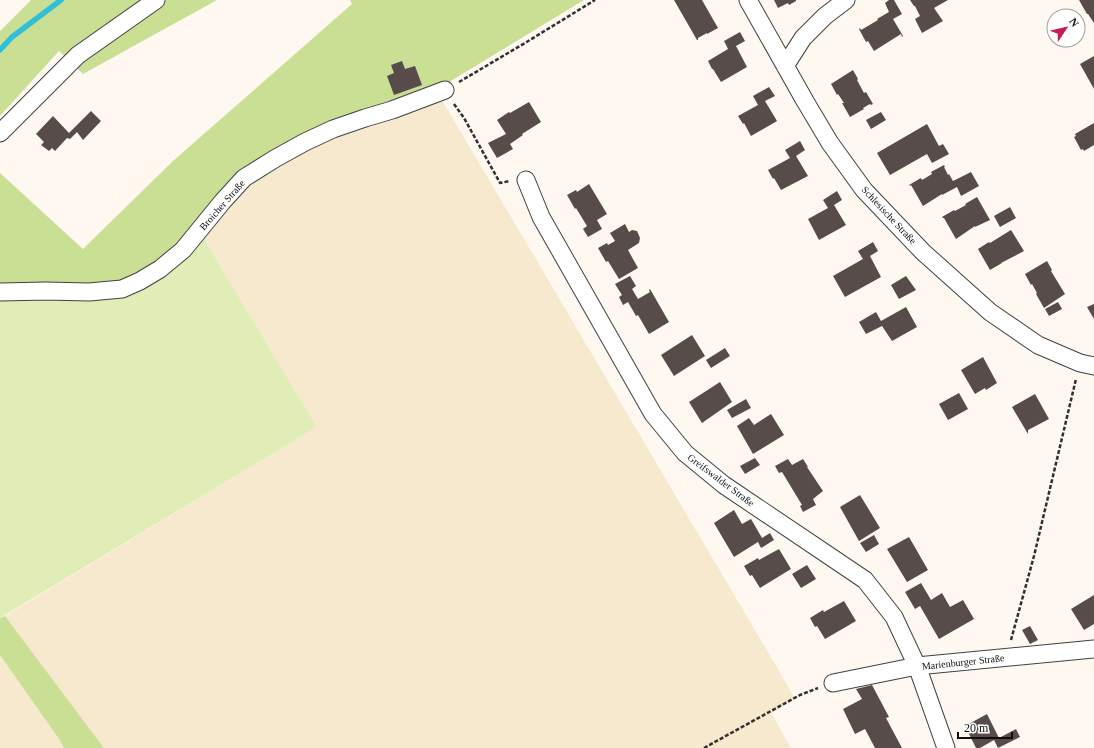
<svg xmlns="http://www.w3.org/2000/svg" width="1094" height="748" font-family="Georgia,serif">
<rect width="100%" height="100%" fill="#fff8f0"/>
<path fill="#f7e9cd" d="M436 90 785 681 795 699 771 713 791 748H104L5 616 317 427 198 229 242 176Z
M0 655 59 739 64 748H0Z"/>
<path fill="#e0edb6" d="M198 229 317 427 0 618V289Z"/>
<path fill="#c8df94" d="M31 0H217L83 74 59 51 0 116V31Z
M350 0H584L436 90 264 161 182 248 122 286 0 289V173L83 249 173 161 352 4Z
M5 616 104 748H64L59 739 0 655V618Z"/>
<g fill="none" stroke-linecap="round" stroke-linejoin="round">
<path stroke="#31bfd7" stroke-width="5.5" d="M0 50 12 37 61 0"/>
</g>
<path fill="#584c4a" d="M674 0H702L718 28 707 34V33L698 38V40H697Z
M774 0H796V1L789 5 788 3 778 8Z
M889 0H894L902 14 893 19 903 36 902 37 901 34 874 51 868 41 866 42 859 29 860 28 861 30 878 20 877 19 889 12 885 3Z
M910 0H948L934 8 943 21 922 33 915 19 920 16 915 6H914Z
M1079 0H1094V23L1088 14H1087Z
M740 32 745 41 736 46 747 67 721 82 713 69H712L708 61 728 49 724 41Z
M1094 56V89L1080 64Z
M402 61 405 69 415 66 422 85 394 95 387 76 394 73 391 65Z
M853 70 858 79 857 80 864 93 866 92 873 104 871 105 870 104 863 108 864 109 850 117 842 103H844L838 94 837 95 831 84Z
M769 87 775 96 765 101 777 121 751 136 744 123 743 124 738 116 758 105 753 96Z
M529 102 541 122 522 134 523 135 510 144 513 149 497 158 488 143 506 134 497 120 509 112 510 113Z
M91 111 101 121 83 140 77 132 70 139 67 138 55 151 52 148 49 151 41 145 44 142 36 134 53 116 69 133Z
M881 112 886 120 871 129 866 120Z
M1094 123V145L1084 151 1083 149 1081 150 1074 137 1076 136 1075 134Z
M927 124 939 146 943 144 949 154 932 163 927 154 890 175 877 153Z
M800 141 805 150 796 156 808 176 781 190 774 178 773 179 768 170 790 158 785 150Z
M944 165 945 167H944L948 175 949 174 953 181 971 172 979 186 961 196 957 187 942 195V194L923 206 911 185 910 186 909 185 921 178 922 180 932 174 931 172Z
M589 184 607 214 597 220 602 229 588 237 583 229 587 226 576 208 575 209 567 195 576 190 577 192Z
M837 191 842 200 834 205 846 225 819 240 808 219 828 208 823 200Z
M977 197 990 220 975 227V226L956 239 944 218H943L942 217 954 210 955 211 966 205 965 204Z
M1010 207 1016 218 1000 227 994 216Z
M625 224 629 232 632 230 637 231 640 238 639 243 628 250 638 268 619 279 608 261 606 262 598 248 607 243 608 245 615 241 610 233Z
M1011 230 1024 251 1001 263H1002L990 270 978 249 989 242 990 243Z
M873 242 878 251 870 256 881 277 845 297 833 276 863 259 858 251Z
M1047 261 1052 270 1051 271 1065 294 1044 308 1036 294 1037 293 1032 284 1031 285 1025 274Z
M630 276 636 286 632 289 638 299 650 292 649 290 650 289 669 322 649 334 638 315 636 316 628 302 623 305 619 297 622 295 615 284Z
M906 276 916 290 899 299 891 285Z
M1058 302 1062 309 1049 316 1045 309Z
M1094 304V319L1087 307Z
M906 307 917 327 892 341 882 326 866 334 859 322 876 312 881 321Z
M692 335 705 356 674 376 661 355Z
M725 348 730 356 711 368 706 360Z
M983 357 997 383 986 390 985 388 975 394 961 370Z
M720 382 732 402 702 423 689 402Z
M959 393 968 409 948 420 939 404Z
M1035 394 1049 419 1028 430V434L1012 407Z
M746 399 751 408 732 418 727 410Z
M771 414 784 435 753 454 737 426 749 418 754 425Z
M755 458 760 465 745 474 740 466Z
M788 459 792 465 803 459 808 467H807L823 491 813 499 816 505 803 512 800 506 802 505 782 472 779 473 775 466Z
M860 495 880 528 859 541 840 507Z
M734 510 742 524 751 519 762 538 770 533 774 540 761 548 758 542 734 557 714 523Z
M874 535 879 544 866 552 860 543Z
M909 537 928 570 907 582 887 549Z
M779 549 791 569 760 588 752 575 750 576 744 566 758 558 759 560Z
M807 565 816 579 801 588 792 574Z
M921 583 931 600 942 593 950 607 963 600 974 619 939 639 920 606 915 609 905 592Z
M1094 595V624L1084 630 1071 609Z
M844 601 856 621 825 639 817 626 815 627 810 618 823 610 824 612Z
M1030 626 1038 640 1030 644 1022 630Z
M872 685 889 717 886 718 902 748H875L865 729 855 734 843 709 862 699 856 689Z
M987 714 999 738 1016 729 1020 737 998 748 994 740 980 748H976L965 726Z"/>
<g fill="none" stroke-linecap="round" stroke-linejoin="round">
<g stroke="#414141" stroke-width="19">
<path id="street" d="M748 0 805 101 830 143 864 190 923 252 990 312 1038 345 1080 363 1094 366
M785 66 803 38 825 16 846 0
M0 133 78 55 156 0
M526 180 541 217 653 414 685 453 724 485 865 580 894 617 917 666 946 748
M0 292 46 291 89 292 122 289 140 281 160 269 183 250 223 201 244 178 276 158 305 142 333 129 365 118 392 110 445 90
M833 683 917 666 1094 649"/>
</g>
<path stroke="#303030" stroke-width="2.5" stroke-dasharray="4 2" stroke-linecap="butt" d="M459 82 525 43 595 0
M454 104 464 118 500 183 510 181
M1011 640 1034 556 1076 379
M704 748 800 695 818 688"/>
<use href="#street" stroke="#fff" stroke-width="17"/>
</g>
<g text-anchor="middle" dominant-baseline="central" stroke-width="4" stroke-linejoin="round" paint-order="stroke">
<g font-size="10" fill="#0e0e0e" stroke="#fff">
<text transform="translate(222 205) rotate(-49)">Broicher Straße</text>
<text transform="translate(889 215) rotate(47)">Schlesische Straße</text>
<text transform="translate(721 480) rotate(37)">Greifswalder Straße</text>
<text transform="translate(963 662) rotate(-6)">Marienburger Straße</text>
</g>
</g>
<g transform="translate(1066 28) rotate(55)"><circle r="19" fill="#ffffff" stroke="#9f9f9f"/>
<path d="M0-3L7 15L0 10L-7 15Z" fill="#c91b50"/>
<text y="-6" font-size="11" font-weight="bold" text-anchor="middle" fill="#0e0e0e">N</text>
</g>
<path d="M958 732v6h54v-6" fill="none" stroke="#0e0e0e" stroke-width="2"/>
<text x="964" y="732" font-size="12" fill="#0e0e0e" stroke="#ffffff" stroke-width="3" paint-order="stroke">20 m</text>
</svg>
